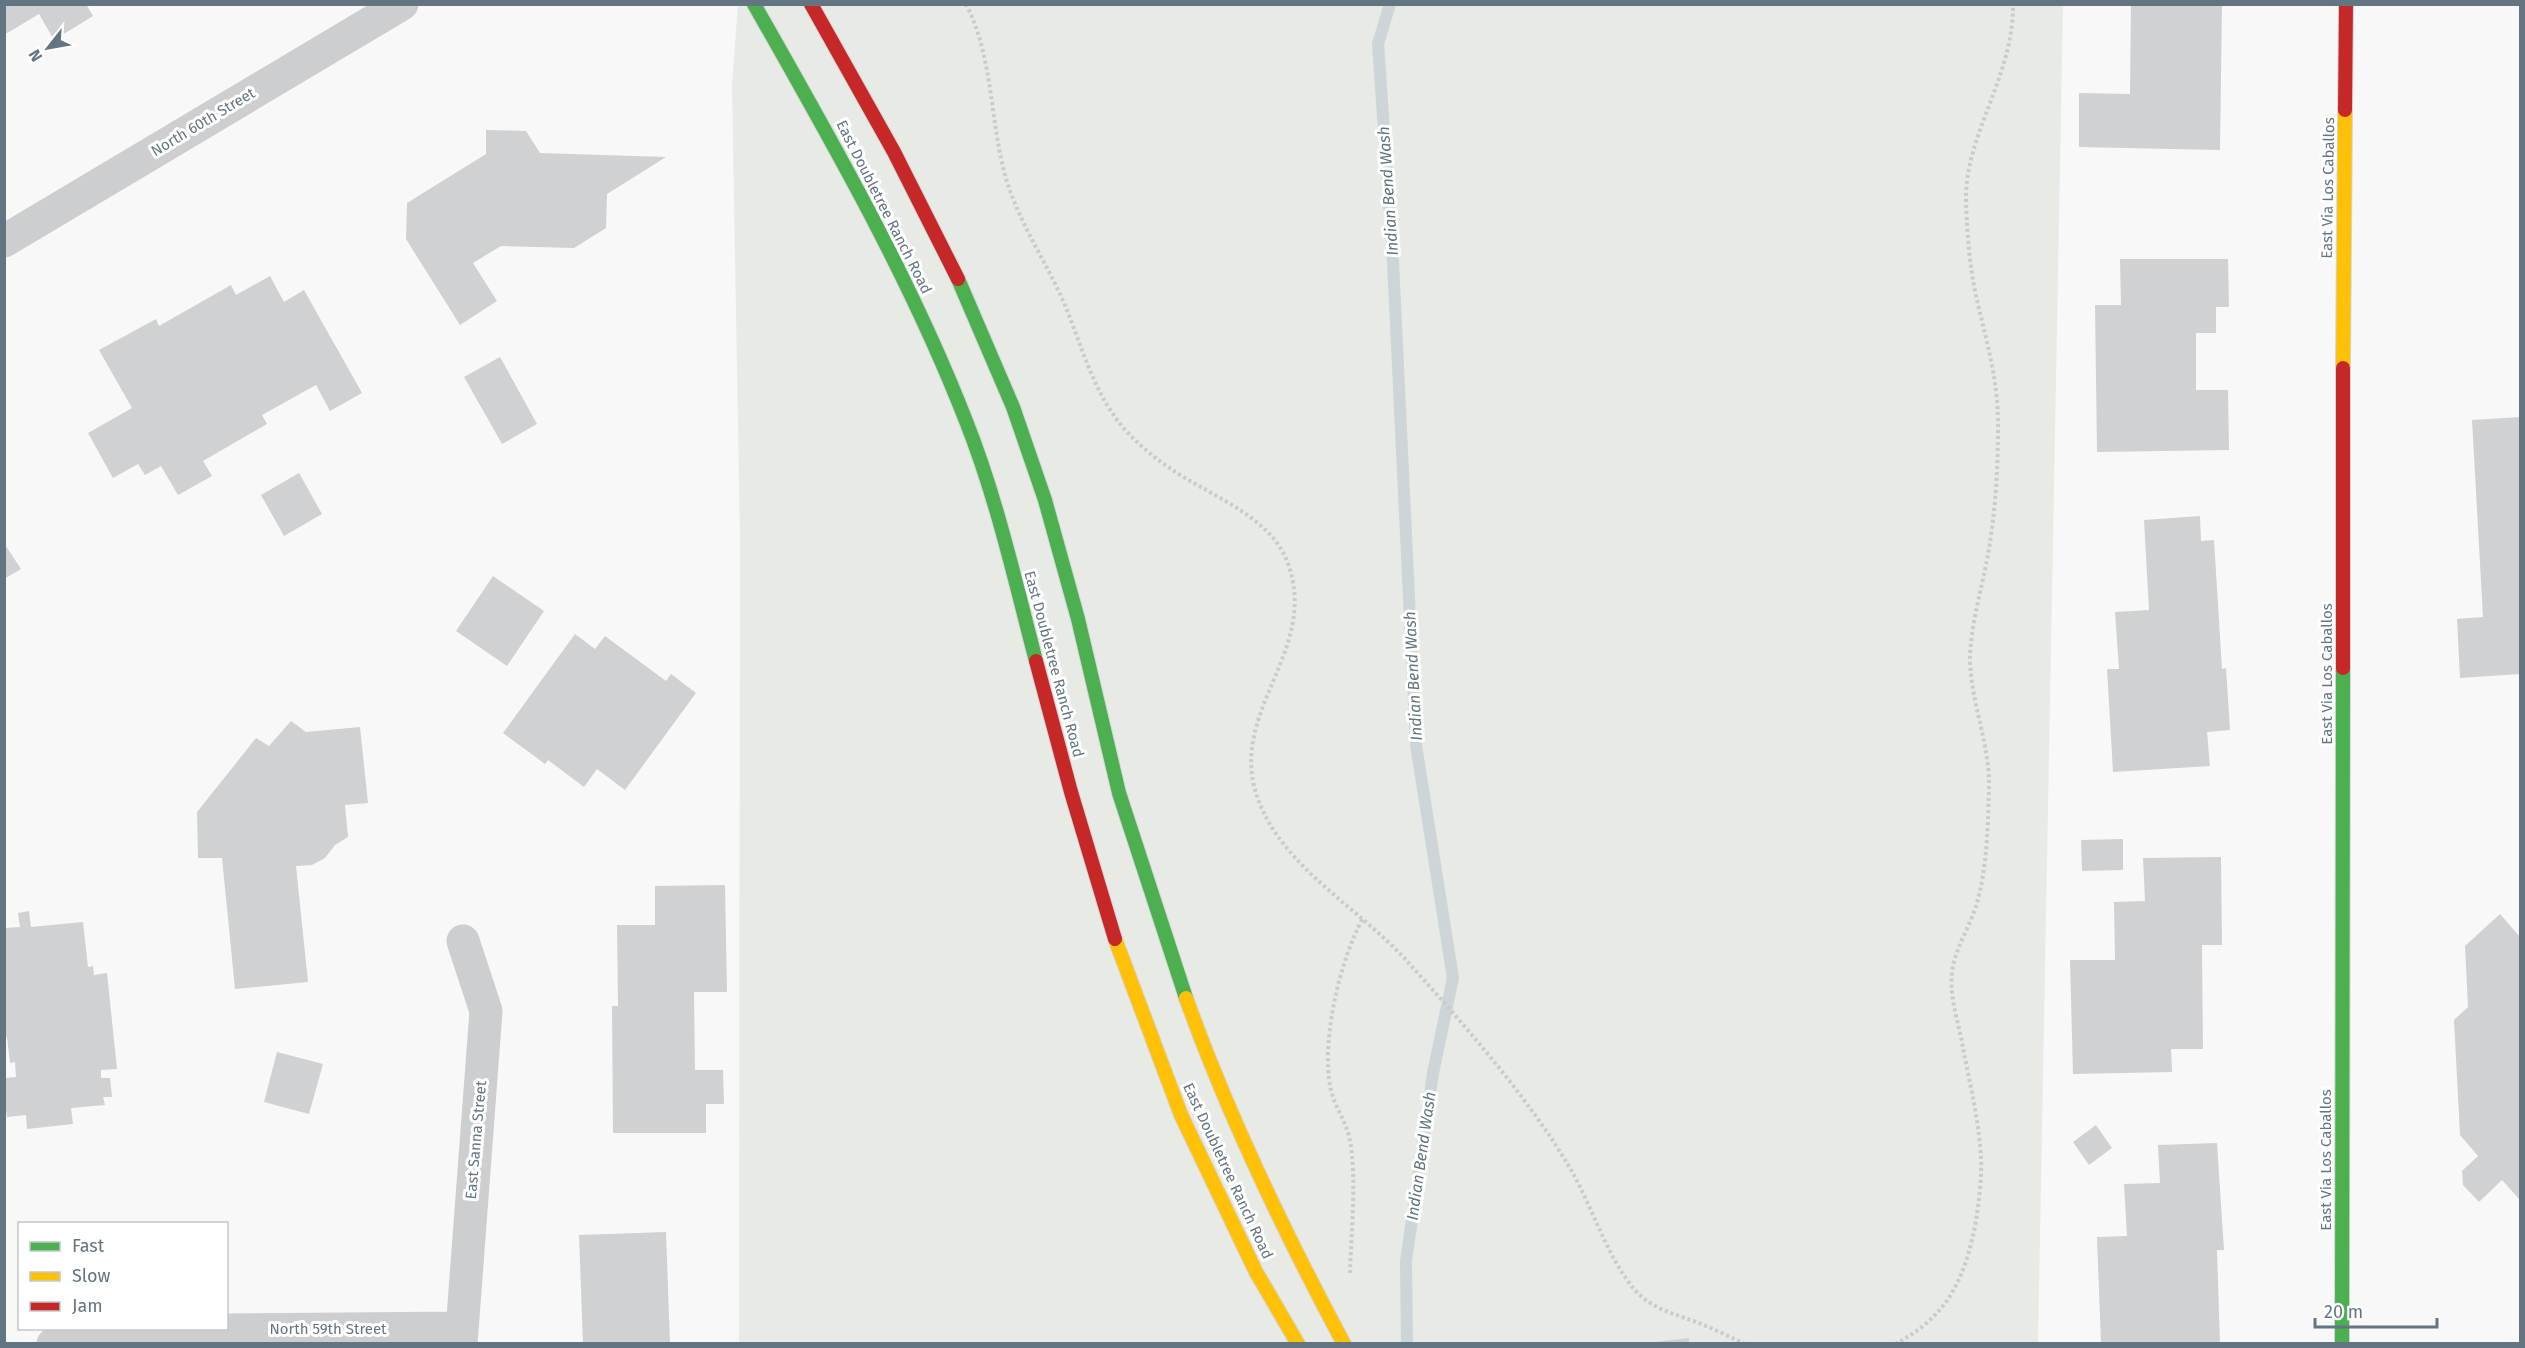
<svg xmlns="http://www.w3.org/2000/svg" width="2525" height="1348" font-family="'Fira Sans',sans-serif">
<rect width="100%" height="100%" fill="#f8f8f8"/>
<path fill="#e7eae5" d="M738 5H2063L2038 1343H739L740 539 732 85Z"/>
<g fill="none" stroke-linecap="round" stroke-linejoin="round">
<path stroke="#cdd5d8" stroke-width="12" d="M1390 4 1378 44 1393 262 1416 745 1453 978 1433 1073 1406 1261 1407 1344"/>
</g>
<path fill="#cfd1d2" d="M4 4H86L93 16 54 40 39 14 4 35Z
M2131 4H2222L2220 150 2079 147V93L2130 94Z
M486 130 526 131 540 153 666 157 607 194 606 228 574 248 501 246 473 263 497 301 460 325 406 239 407 203 486 154Z
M2120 259H2228L2229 307H2216V333H2196V390H2228L2229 450 2097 452 2095 305H2121Z
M270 276 284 302 304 290 362 393 330 411 316 385 262 415 267 424 203 461 212 476 178 495 161 466 145 475 138 464 113 478 88 433 132 408 99 350 156 319 159 326 231 285 236 295Z
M500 357 537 424 502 444 464 377Z
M2520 417V674L2460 678 2457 619 2483 617 2472 420Z
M299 473 322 514 284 536 261 495Z
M2200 516 2201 541 2214 540 2222 669 2226 668 2230 730 2207 732 2210 766 2113 772 2107 669H2119L2115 612 2149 610 2144 520Z
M4 543 21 569 4 579Z
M493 576 544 611 507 666 456 631Z
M575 634 595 649 605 636 666 681 671 674 696 693 625 790 597 769 584 787 548 760 545 764 503 733Z
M291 721 306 732 360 727 368 803 345 805 348 837 335 845 325 858 312 865 296 866 308 982 235 989 222 858H198L197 812 256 738 269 746Z
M2123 839V870L2082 871 2081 840Z
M2221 857 2222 945H2202L2203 1049H2171L2172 1072 2073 1074 2070 960H2115L2114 902 2145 901 2143 858Z
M725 885 727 992H694L695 1070H723L724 1104H706V1133H613L612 1006H618L617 925H655V886Z
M29 911 31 927 83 922 88 967 93 966 94 975 107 973 117 1069 101 1070V1078H110L112 1097H103L105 1105 71 1108 73 1124 27 1129 26 1115 7 1117 4 1095V1078L16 1077 15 1062 10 1063 7 1037 4 1038V928L20 927 18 913Z
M2500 914 2520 937V1200L2502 1180 2479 1202 2463 1185 2462 1171 2478 1156 2460 1135 2454 1020 2468 1007 2465 946Z
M277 1052 323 1064 309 1114 264 1102Z
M2096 1125 2112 1148 2089 1165 2073 1142Z
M2217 1143 2224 1250H2217L2220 1344H2101L2097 1237 2127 1236 2124 1184 2160 1183 2158 1145Z
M666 1232 670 1344H583L579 1235Z
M1689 1338V1344H1655V1342Z"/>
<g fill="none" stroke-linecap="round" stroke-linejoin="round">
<g stroke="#d4d5d6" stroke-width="16">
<path id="fast" d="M754 4C831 140 909 275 966 421 997 499 1015 581 1036 661
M958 279 1013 407 1045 500 1078 619 1119 793 1186 998
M2342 1344 2343 668"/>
</g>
<g stroke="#d4d5d6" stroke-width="16">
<path id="slow" d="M2343 368 2345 110
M1115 939 1181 1115 1256 1272 1298 1344
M1186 998C1229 1118 1284 1232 1344 1344"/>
</g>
<g stroke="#d4d5d6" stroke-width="16">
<path id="jam" d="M811 4 894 152 958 279
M2345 110 2346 4
M1036 661 1071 792 1115 939
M2343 668V368"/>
</g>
<path stroke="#cacbcc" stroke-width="4" stroke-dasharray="3 3" stroke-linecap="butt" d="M966 4C992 55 990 113 1003 167 1014 214 1041 253 1061 296 1080 339 1091 388 1121 425 1135 442 1152 456 1171 469 1207 494 1270 516 1287 561 1320 646 1235 705 1254 786 1273 862 1356 905 1406 960 1461 1021 1530 1099 1571 1170 1593 1208 1606 1255 1634 1289 1651 1309 1675 1314 1699 1323 1714 1329 1730 1337 1745 1344
M1350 1273C1351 1235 1357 1177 1350 1141 1347 1122 1335 1108 1331 1090 1320 1044 1340 959 1363 918
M1895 1344C1949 1316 1965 1278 1976 1221 1979 1201 1982 1178 1981 1158 1979 1121 1970 1084 1963 1048 1959 1023 1949 998 1952 972 1955 949 1969 928 1976 906 1987 870 1988 826 1989 788 1990 743 1970 701 1970 657 1971 625 1981 591 1987 560 1995 517 1998 472 1998 428 1999 380 1985 337 1975 291 1969 261 1967 231 1966 200 1965 134 2014 76 2013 4"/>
<path stroke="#cdcecf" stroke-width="33" d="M4 241 402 4
M53 1344 86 1331 461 1328
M461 1344 486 1011 463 941"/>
<use href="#fast" stroke="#4caf50" stroke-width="14"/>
<use href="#slow" stroke="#ffc107" stroke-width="14"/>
<use href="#jam" stroke="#c62828" stroke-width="14"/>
</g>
<g text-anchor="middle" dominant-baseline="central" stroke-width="6" stroke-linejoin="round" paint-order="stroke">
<g font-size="15" fill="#647582" stroke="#fff">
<text transform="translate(203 122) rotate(-31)">North 60th Street</text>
<text transform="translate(2328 188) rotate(-89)">East Via Los Caballos</text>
<text transform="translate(884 207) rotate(63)">East Doubletree Ranch Road</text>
<text transform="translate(1054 664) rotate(75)">East Doubletree Ranch Road</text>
<text transform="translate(2327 674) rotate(-90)">East Via Los Caballos</text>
<text transform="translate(476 1140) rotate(-85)">East Sanna Street</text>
<text transform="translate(2326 1160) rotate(-90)">East Via Los Caballos</text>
<text transform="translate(1228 1171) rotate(65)">East Doubletree Ranch Road</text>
<text x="328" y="1329">North 59th Street</text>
</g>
<g font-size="16" font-style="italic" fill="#5f747c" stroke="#fff">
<text transform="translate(1388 191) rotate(-94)">Indian Bend Wash</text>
<text transform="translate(1413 676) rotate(-93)">Indian Bend Wash</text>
<text transform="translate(1421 1156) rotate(-82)">Indian Bend Wash</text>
</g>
</g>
<rect width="2525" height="1348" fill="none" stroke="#647582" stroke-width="12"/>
<rect x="18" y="1222" width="210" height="108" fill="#ffffff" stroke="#c1c8cd" stroke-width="1.5"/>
<rect x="30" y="1242" width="30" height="9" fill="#4caf50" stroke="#c1c8cd" stroke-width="1.5"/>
<text x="72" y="1252" font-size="18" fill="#647582">Fast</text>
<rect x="30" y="1272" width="30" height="9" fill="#ffc107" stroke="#c1c8cd" stroke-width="1.5"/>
<text x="72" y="1282" font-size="18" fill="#647582">Slow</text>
<rect x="30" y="1302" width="30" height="9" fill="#c62828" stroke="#c1c8cd" stroke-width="1.5"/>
<text x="72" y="1312" font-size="18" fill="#647582">Jam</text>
<g transform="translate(48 48) rotate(239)" stroke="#ffffff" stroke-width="4.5" paint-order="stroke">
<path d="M0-4.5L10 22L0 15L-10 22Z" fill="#647582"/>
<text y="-9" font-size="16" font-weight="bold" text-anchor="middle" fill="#647582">N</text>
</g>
<path d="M2315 1318v9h122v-9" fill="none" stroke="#647582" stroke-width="3"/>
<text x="2324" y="1318" font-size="18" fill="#647582" stroke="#ffffff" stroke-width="4.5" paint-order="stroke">20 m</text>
</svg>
